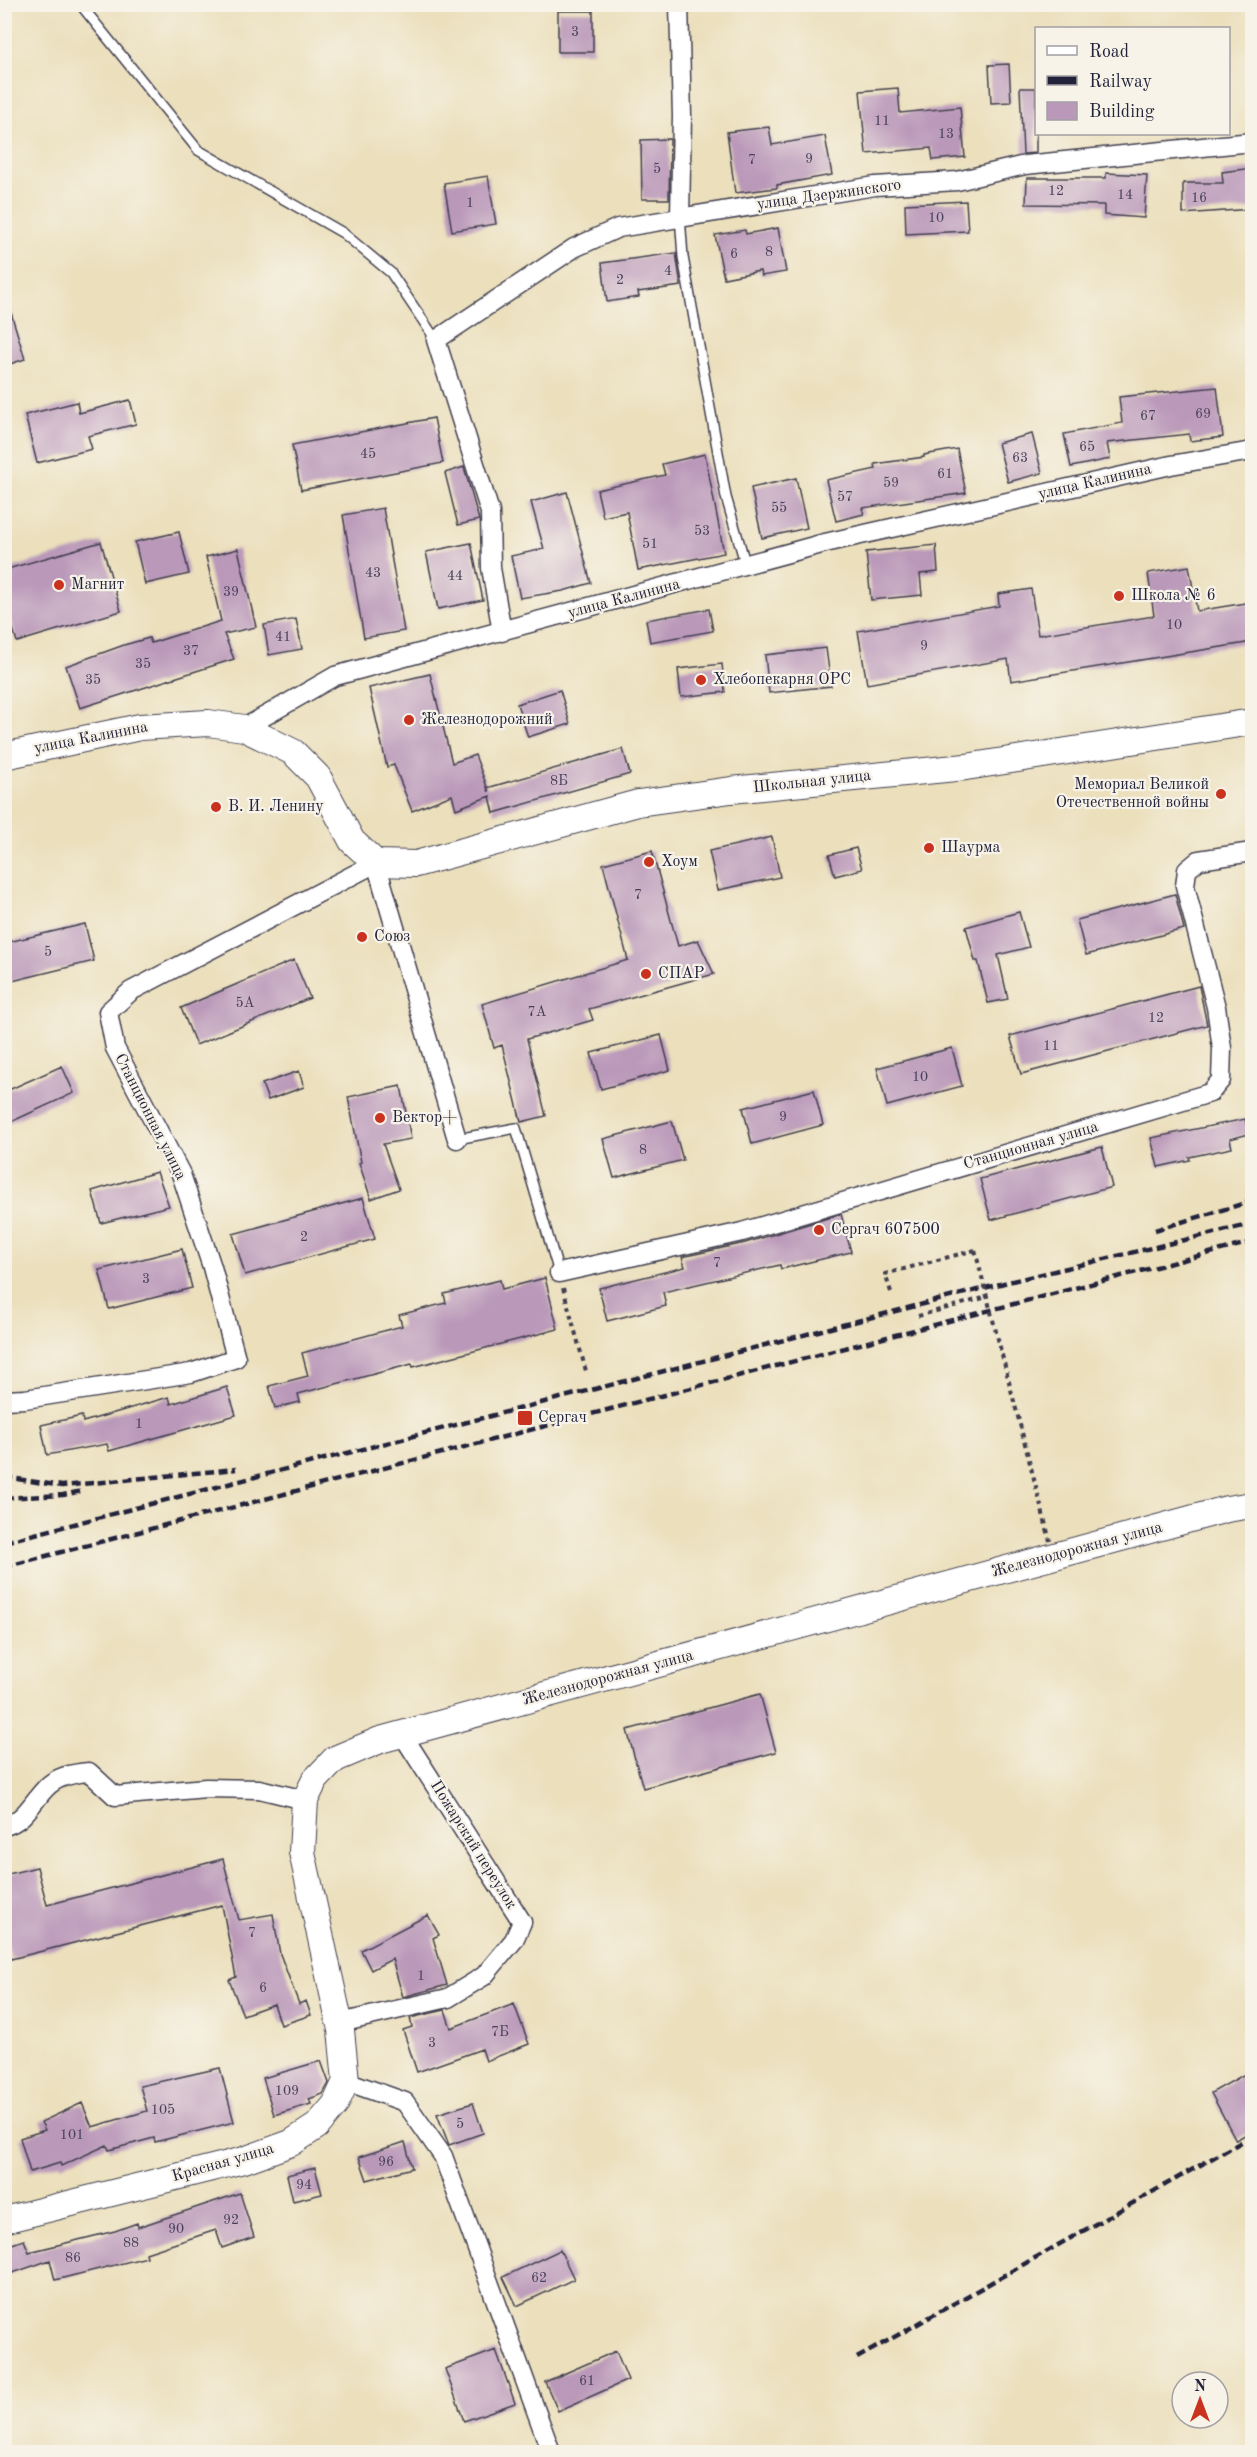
<svg xmlns="http://www.w3.org/2000/svg" width="1257" height="2457" font-family="'Old Standard TT',serif">
<rect width="100%" height="100%" fill="#f7f3e8"/>
<filter id="ink" filterUnits="userSpaceOnUse"><feTurbulence type="fractalNoise" baseFrequency=".0167" numOctaves="2"/><feDisplacementMap in="SourceGraphic" scale="12" xChannelSelector="R" yChannelSelector="G"/><feConvolveMatrix kernelMatrix="1 2 1 2 8 2 1 2 1" color-interpolation-filters="sRGB"/></filter>
<filter id="wash" filterUnits="userSpaceOnUse"><feTurbulence type="fractalNoise" baseFrequency=".008" numOctaves="4" result="noise"/><feDisplacementMap in="SourceGraphic" scale="24" xChannelSelector="R" yChannelSelector="G"/><feGaussianBlur stdDeviation="1.35" result="paint"/><feColorMatrix in="noise" values="0 0 0 0 0 0 0 0 0 0 0 0 0 0 0 0 0 1.4 0 .05"/><feComposite in="paint" operator="in"/></filter>
<g filter="url(#wash)">
<rect width="100%" height="100%" fill="#ebdfbc"/>
<g id="blocks">
<path fill="#ba98b9" d="M558 11H593V52H558Z
M1009 64 1011 102 991 103 989 65Z
M898 88 900 113 960 107 965 157 933 160 931 148 866 154 860 91Z
M1020 88H1036V153L1023 154Z
M769 127 772 145 825 136 832 175 777 185V188L735 193 727 132Z
M670 139 669 199H642L641 140Z
M1252 168V209L1183 214V183H1223L1222 172Z
M1106 173 1147 175 1144 218 1104 215V205L1026 204 1027 178H1106Z
M488 176 496 224 452 231 444 183Z
M966 201 968 231 906 234 905 204Z
M778 228 786 272 761 276 760 271 724 278 715 235 745 230 746 234Z
M676 253 681 286 638 292 639 297 607 302 602 263Z
M8 303 25 359 4 366V304Z
M1217 387 1223 437 1190 441 1189 434 1107 443 1110 459 1071 467 1064 434 1122 423 1119 397Z
M130 400 136 424 88 436 92 449 37 463 25 415 77 402 79 413Z
M434 418 443 463 301 490 292 445Z
M1032 434 1042 473 1008 482 998 443Z
M957 449 966 493 862 508 864 514 836 521 826 480 876 469 875 464 924 457V455Z
M705 454 724 553 638 570 627 512 603 517 597 490 665 475 662 464Z
M464 467 479 520 458 525 445 473Z
M796 478 807 528 762 538 751 488Z
M567 492 591 583 563 591 520 598 511 556 544 549 531 502Z
M383 508 404 631 364 638 343 515Z
M179 532 189 574 145 584 135 542Z
M101 542 121 611 17 642 4 600V570Z
M471 543 483 600 438 609 426 552Z
M936 545 938 572 920 574 922 595 871 600 866 552Z
M238 549 256 627 224 634 234 659 80 708 66 666 124 645 149 638 151 643 221 621 206 557Z
M1189 566 1197 611 1252 602V642L1011 681 1008 659 867 684 858 631 999 606 998 594 1031 589 1038 635 1154 616 1148 573Z
M709 609 713 631 650 642 646 620Z
M296 619 302 649 269 655 264 625Z
M826 648 831 686 769 693 765 655Z
M722 664 725 692 681 697 678 669Z
M430 674 452 763 475 755 489 792 487 788 623 749 630 774 494 813 490 796 456 809 452 795 412 811 394 765 387 767 369 688Z
M560 690 570 724 528 737 517 704Z
M772 837 780 877 718 890 709 851Z
M856 848 862 869 835 876 829 855Z
M652 851 678 946 698 940 714 974 589 1009 593 1020 527 1039 546 1116 521 1122 502 1045 494 1048 482 1004 628 960 603 864Z
M1175 894 1184 929 1086 955 1077 920Z
M1019 912 1029 947 998 955 1008 999 988 1003 978 961H975L966 927Z
M85 924 94 961 4 983V943Z
M294 960 310 998 196 1045 181 1008Z
M1199 986 1207 1025 1021 1074 1010 1036Z
M661 1035 670 1070 601 1089 591 1053Z
M952 1048 962 1086 887 1106 877 1068Z
M62 1066 74 1093 4 1125V1092Z
M299 1071 304 1087 268 1100 262 1084Z
M401 1086 411 1139 383 1144 399 1189 371 1199 359 1163 361 1162 348 1097Z
M814 1090 823 1125 752 1144 743 1108Z
M1245 1119 1249 1134 1230 1139 1232 1148 1189 1157 1190 1160 1158 1167 1151 1138Z
M672 1121 683 1160 614 1178 603 1139Z
M1102 1147 1112 1187 991 1220 980 1179Z
M157 1172 169 1206 101 1223 92 1191Z
M363 1198 375 1239 245 1275 233 1234Z
M841 1214 851 1252 781 1269 780 1265 663 1292 666 1306 607 1321 599 1288 685 1267 682 1257 745 1243Z
M182 1249 192 1288 109 1309 99 1270Z
M545 1278 558 1329 413 1367 412 1364 298 1394 300 1402 275 1408 269 1386 308 1376 302 1353 402 1326 399 1315 446 1303 444 1294 500 1280 502 1289Z
M227 1387 236 1415 109 1451 107 1444 47 1455 41 1425 82 1416 83 1422 169 1397 171 1404Z
M760 1694 776 1752 643 1788 627 1730Z
M223 1859 239 1920 273 1914 280 1954 299 2004 306 2001 311 2015 281 2025 274 2004 243 2015 229 1980 236 1977 222 1905 11 1959 4 1934V1875L37 1867 47 1905Z
M428 1915 439 1935 433 1938 447 1985 403 1997 392 1959 371 1970 361 1950Z
M514 2004 529 2044 486 2061 482 2049 417 2072 403 2030 412 2027 410 2018 445 2010 451 2028Z
M321 2061 329 2083 323 2094 309 2099 311 2104 274 2115 263 2078Z
M220 2068 234 2122 155 2142 154 2138 109 2150 107 2145 61 2166 60 2163 30 2172 20 2138 45 2130 41 2122 82 2103 92 2127 147 2111 140 2086Z
M1252 2070V2131L1236 2140 1211 2093Z
M473 2103 483 2133 449 2145 437 2114Z
M405 2142 412 2168 367 2180 359 2157Z
M315 2168 322 2194 293 2201 287 2175Z
M240 2193 254 2237 222 2248 216 2230 146 2253 147 2257 55 2280 50 2260 4 2276V2251L11 2250 9 2245 24 2240 29 2252 115 2231 137 2223 138 2227Z
M560 2250 574 2279 517 2306 503 2277Z
M496 2350 515 2403 464 2421 445 2369Z
M616 2351 628 2380 558 2411 545 2382Z"/>
</g>
</g>
<g filter="url(#ink)">
<use href="#blocks" fill-opacity="0" stroke="#403e4e" stroke-width="1.5"/>
<g fill="none" stroke-linecap="round" stroke-linejoin="round">
<g stroke="#403e4e" stroke-width="12">
<path id="lane" d="M80 4 198 150 343 233 391 273 436 340
M680 216 683 257 726 497 746 566
M457 1139 516 1128 559 1273"/>
</g>
<g stroke="#403e4e" stroke-width="21">
<path id="street" d="M679 4 682 116 680 216
M502 632 491 568 490 512 436 340 574 248 618 228 875 186 957 181 1025 165 1252 142
M244 728 335 676 825 543 1171 465 1252 451
M559 1273 742 1232 1210 1093 1221 1080 1222 1048 1216 1007 1185 886 1187 870 1199 860 1252 852
M4 1400 25 1399 191 1373 236 1358 212 1267 181 1174 115 1048 108 1012 131 991 376 863 457 1139
M4 1826C26 1821 33 1799 49 1785 59 1776 76 1773 89 1772L115 1796 206 1788 259 1789 305 1800
M340 2023 448 1998 484 1976 514 1940 522 1922 402 1734
M346 2081 405 2102 443 2156 551 2452"/>
</g>
<g stroke="#403e4e" stroke-width="28">
<path id="secondary" d="M4 756 140 727 208 723 244 728 293 752 318 777 352 841 376 863 416 864 638 803 731 790 966 767 1252 722
M4 2220 244 2160 291 2143 317 2126 335 2105 346 2081 341 2030 302 1852 305 1800 315 1780 335 1759 380 1740 1227 1509 1252 1505"/>
</g>
<path stroke="#403e4e" stroke-width="4" stroke-dasharray="4.5 4.5" stroke-linecap="butt" d="M563 1288 586 1371
M891 1292 885 1274 975 1250
M918 1316 987 1297"/>
<use href="#lane" stroke="#fff" stroke-width="9"/>
<use href="#street" stroke="#fff" stroke-width="18"/>
<use href="#secondary" stroke="#fff" stroke-width="26"/>
<path stroke="#22223b" stroke-width="4.5" stroke-dasharray="9 4.5" stroke-linecap="butt" d="M1155 1230 1252 1201
M4 1477 62 1486 236 1469
M4 1498 63 1495 82 1491
M4 1542 1008 1282 1252 1224
M4 1567 1252 1242
M857 2358 1252 2136"/>
<path stroke="#403e4e" stroke-width="4" stroke-dasharray="4.5 4.5" stroke-linecap="butt" d="M975 1250 1050 1541"/>
</g>
</g>
<g fill="#c8321e" stroke="#f7f3e8" stroke-width="2">
<circle cx="59" cy="585" r="6"/>
<circle cx="1119" cy="596" r="6"/>
<circle cx="701" cy="680" r="6"/>
<circle cx="409" cy="720" r="6"/>
<circle cx="1221" cy="794" r="6"/>
<circle cx="216" cy="807" r="6"/>
<circle cx="929" cy="848" r="6"/>
<circle cx="649" cy="862" r="6"/>
<circle cx="362" cy="937" r="6"/>
<circle cx="646" cy="974" r="6"/>
<circle cx="380" cy="1118" r="6"/>
<circle cx="819" cy="1230" r="6"/>
<rect x="517" y="1410" width="16" height="16" rx="3"/>
</g>
<g text-anchor="middle" dominant-baseline="central" stroke-width="4.5" stroke-linejoin="round" paint-order="stroke">
<g font-size="14" fill="#48405a">
<text x="575" y="32">3</text>
<text x="882" y="121">11</text>
<text x="946" y="134">13</text>
<text x="809" y="159">9</text>
<text x="752" y="160">7</text>
<text x="657" y="169">5</text>
<text x="1056" y="191">12</text>
<text x="1125" y="195">14</text>
<text x="1199" y="198">16</text>
<text x="470" y="203">1</text>
<text x="936" y="218">10</text>
<text x="769" y="252">8</text>
<text x="734" y="254">6</text>
<text x="668" y="271">4</text>
<text x="620" y="280">2</text>
<text x="1203" y="414">69</text>
<text x="1148" y="416">67</text>
<text x="1087" y="447">65</text>
<text x="368" y="454">45</text>
<text x="1020" y="458">63</text>
<text x="945" y="474">61</text>
<text x="891" y="483">59</text>
<text x="845" y="497">57</text>
<text x="779" y="508">55</text>
<text x="702" y="531">53</text>
<text x="650" y="544">51</text>
<text x="373" y="573">43</text>
<text x="455" y="576">44</text>
<text x="231" y="592">39</text>
<text x="1174" y="625">10</text>
<text x="283" y="637">41</text>
<text x="924" y="646">9</text>
<text x="191" y="651">37</text>
<text x="143" y="664">35</text>
<text x="93" y="680">35</text>
<text x="559" y="781">8Б</text>
<text x="638" y="895">7</text>
<text x="48" y="952">5</text>
<text x="245" y="1003">5А</text>
<text x="537" y="1012">7А</text>
<text x="1156" y="1018">12</text>
<text x="1051" y="1046">11</text>
<text x="920" y="1077">10</text>
<text x="783" y="1117">9</text>
<text x="643" y="1150">8</text>
<text x="304" y="1237">2</text>
<text x="717" y="1263">7</text>
<text x="146" y="1279">3</text>
<text x="139" y="1424">1</text>
<text x="252" y="1933">7</text>
<text x="421" y="1976">1</text>
<text x="263" y="1988">6</text>
<text x="500" y="2032">7Б</text>
<text x="432" y="2043">3</text>
<text x="287" y="2091">109</text>
<text x="163" y="2110">105</text>
<text x="460" y="2124">5</text>
<text x="72" y="2135">101</text>
<text x="386" y="2162">96</text>
<text x="304" y="2185">94</text>
<text x="231" y="2220">92</text>
<text x="176" y="2229">90</text>
<text x="131" y="2243">88</text>
<text x="73" y="2258">86</text>
<text x="539" y="2278">62</text>
<text x="587" y="2381">61</text>
</g>
<g font-size="16" fill="#22223b" stroke="#f7f3e8">
<text transform="translate(829 195) rotate(-8)">улица Дзержинского</text>
<text transform="translate(1095 482) rotate(-13)">улица Калинина</text>
<text transform="translate(624 599) rotate(-15)">улица Калинина</text>
<text transform="translate(91 738) rotate(-11)">улица Калинина</text>
<text transform="translate(812 782) rotate(-6)">Школьная улица</text>
<text transform="translate(150 1117) rotate(63)">Станционная улица</text>
<text transform="translate(1031 1146) rotate(-16)">Станционная улица</text>
<text transform="translate(1077 1550) rotate(-15)">Железнодорожная улица</text>
<text transform="translate(608 1678) rotate(-15)">Железнодорожная улица</text>
<text transform="translate(473 1845) rotate(58)">Пожарский переулок</text>
<text transform="translate(223 2163) rotate(-16)">Красная улица</text>
</g>
<g font-size="16" fill="#22223b" stroke="#f7f3e8" text-anchor="start">
<text x="71" y="585">Магнит</text>
<text x="1131" y="596">Школа № 6</text>
<text x="713" y="680">Хлебопекарня ОРС</text>
<text x="421" y="720">Железнодорожний</text>
<text x="1209" y="785" text-anchor="end">Мемориал Великой<tspan x="1209" dy="18">Отечественной войны</tspan></text>
<text x="228" y="807">В. И. Ленину</text>
<text x="941" y="848">Шаурма</text>
<text x="661" y="862">Хоум</text>
<text x="374" y="937">Союз</text>
<text x="658" y="974">СПАР</text>
<text x="392" y="1118">Вектор+</text>
<text x="831" y="1230">Сергач 607500</text>
<text x="538" y="1418">Сергач</text>
</g>
</g>
<rect width="1257" height="2457" fill="none" stroke="#f7f3e8" stroke-width="24"/>
<rect x="1035" y="27" width="195" height="108" fill="#f7f3e8" stroke="#a29fa3" stroke-width="1.5"/>
<rect x="1047" y="46" width="30" height="9" fill="#ffffff" stroke="#a29fa3" stroke-width="1.5"/>
<text x="1089" y="57" font-size="18" fill="#22223b">Road</text>
<rect x="1047" y="76" width="30" height="9" fill="#22223b" stroke="#a29fa3" stroke-width="1.5"/>
<text x="1089" y="87" font-size="18" fill="#22223b">Railway</text>
<rect x="1047" y="102" width="30" height="18" fill="#ba98b9" stroke="#a29fa3" stroke-width="1.5"/>
<text x="1089" y="117" font-size="18" fill="#22223b">Building</text>
<g transform="translate(1200 2400)"><circle r="28" fill="#f7f3e8" stroke="#a29fa3" stroke-width="1.5"/>
<path d="M0-4.5L10 22L0 15L-10 22Z" fill="#c8321e"/>
<text y="-9" font-size="16" font-weight="bold" text-anchor="middle" fill="#22223b">N</text>
</g>
</svg>
